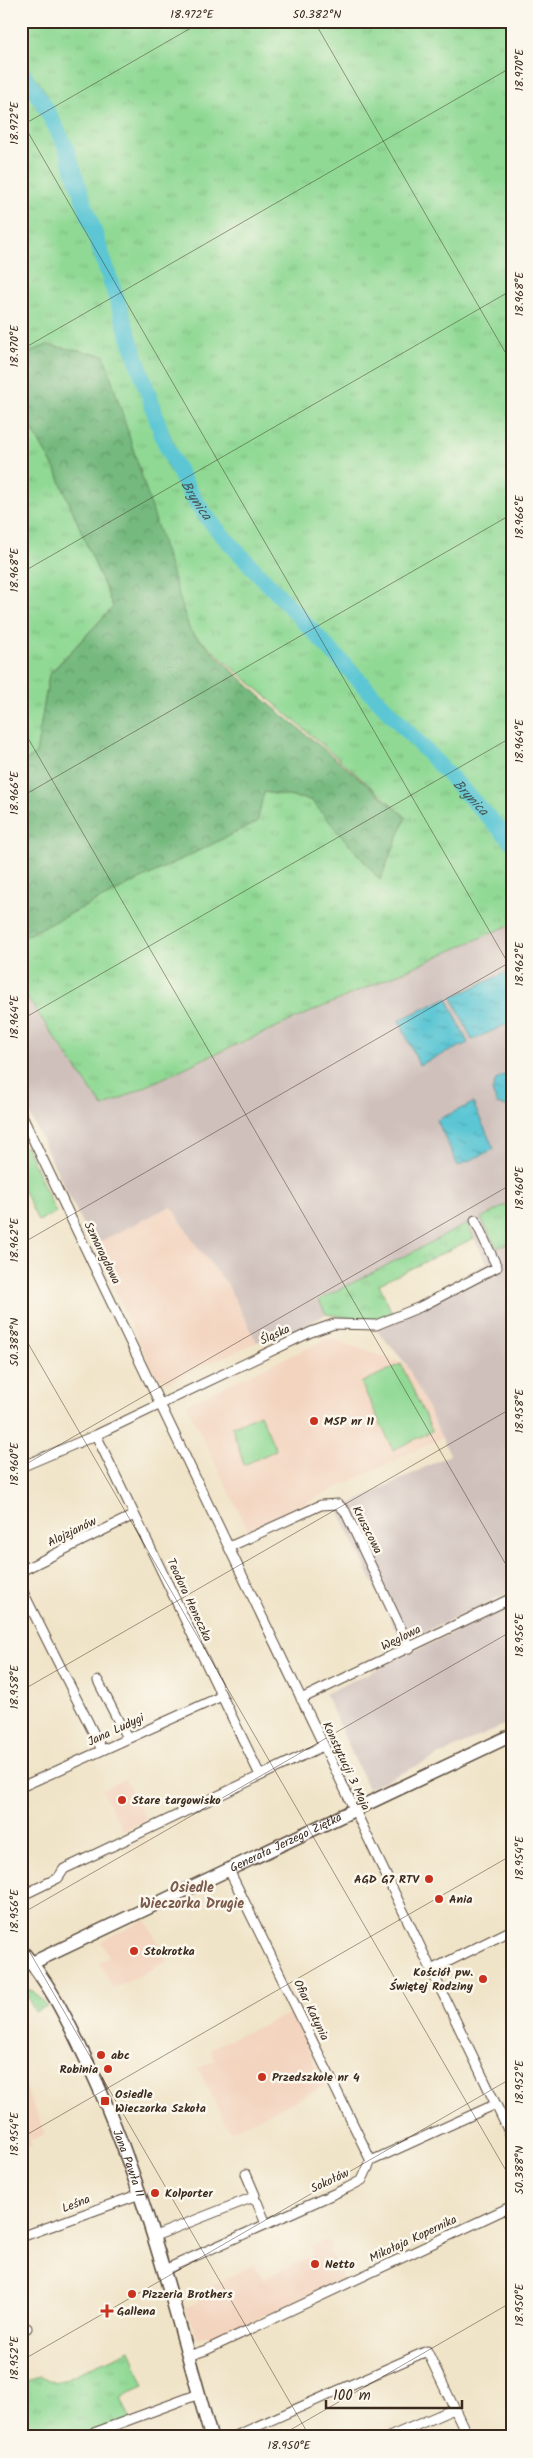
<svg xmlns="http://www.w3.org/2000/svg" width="533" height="2458" font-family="Kalam,sans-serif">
<defs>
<pattern id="grass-tufts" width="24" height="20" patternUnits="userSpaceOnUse" patternTransform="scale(1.25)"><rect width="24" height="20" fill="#90d994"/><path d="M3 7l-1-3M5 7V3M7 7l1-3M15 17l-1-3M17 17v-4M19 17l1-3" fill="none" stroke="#7dba7f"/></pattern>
<pattern id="forest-crowns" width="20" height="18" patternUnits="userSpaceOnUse" patternTransform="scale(1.25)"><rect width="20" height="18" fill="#74b97e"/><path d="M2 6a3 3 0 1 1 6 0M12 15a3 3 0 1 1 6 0" fill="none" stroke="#609767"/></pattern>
<pattern id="water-ripples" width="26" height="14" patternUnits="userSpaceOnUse" patternTransform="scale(1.25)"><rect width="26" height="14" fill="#5bc6d4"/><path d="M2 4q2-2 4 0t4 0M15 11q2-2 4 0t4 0" fill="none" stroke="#4ca1ab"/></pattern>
</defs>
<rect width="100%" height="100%" fill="#fbf7ec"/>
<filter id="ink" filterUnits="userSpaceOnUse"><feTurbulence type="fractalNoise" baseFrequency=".02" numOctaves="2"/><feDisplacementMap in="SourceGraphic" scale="10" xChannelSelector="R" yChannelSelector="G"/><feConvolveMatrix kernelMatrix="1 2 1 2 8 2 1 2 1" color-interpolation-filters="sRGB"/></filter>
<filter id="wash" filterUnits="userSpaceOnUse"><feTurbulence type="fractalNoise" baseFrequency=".0096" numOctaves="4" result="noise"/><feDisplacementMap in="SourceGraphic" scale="20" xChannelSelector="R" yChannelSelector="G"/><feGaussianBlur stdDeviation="1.12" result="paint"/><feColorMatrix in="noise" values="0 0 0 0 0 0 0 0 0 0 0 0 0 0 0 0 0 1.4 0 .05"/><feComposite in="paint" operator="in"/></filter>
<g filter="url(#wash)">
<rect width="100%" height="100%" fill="#f0e4c8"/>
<path fill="#f3d4bf" d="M171 1206 198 1248 227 1284 257 1342 167 1382 155 1375 93 1245Z
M329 1338 407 1365 442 1438 248 1530 186 1404Z
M125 1779 146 1819 123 1831 102 1790Z
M146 1919 167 1962 113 1989 99 1962 109 1957 101 1941Z
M291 2013 325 2086 230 2132 198 2068 215 2060 210 2048Z
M21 2077 45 2134 30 2140 32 2146 21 2150Z
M324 2240 328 2241 332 2249 329 2251 343 2279 210 2340 207 2334 198 2338 185 2308 199 2301 195 2294 254 2264 264 2278 314 2255 311 2247Z"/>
<path fill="#cfc0bb" d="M512 924V1202L481 1218 497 1248 512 1242V1591L402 1643 338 1510 450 1455 407 1365 369 1321 413 1303 487 1263 467 1225 320 1301 326 1314 307 1325 257 1342 227 1284 198 1248 171 1206 93 1245 21 1097V989L103 1107 199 1061Z
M512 1604V1721L368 1789 325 1694Z"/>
<path fill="url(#grass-tufts)" stroke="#668259" d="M21 21H512V832L216 519 191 483 168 430 101 230 45 91 21 59Z
M21 82 59 144 167 466 200 519 512 851V924L199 1061 103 1107 21 989V938L257 822 263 792 311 800 380 880 406 817 190 631 47 345 21 356Z
M21 409 56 471 113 607 49 674 36 754 21 764Z
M512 1202V1242L497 1248 481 1218Z
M467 1224 474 1238 379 1284 392 1313 369 1321 326 1314 319 1300Z
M23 1988 33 1991 47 2006 35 2012Z
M130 2350 144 2387 121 2397 132 2423 95 2437H21V2385L40 2376 56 2383Z"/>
<path fill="url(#forest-crowns)" stroke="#58724e" d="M47 345 104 355 190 631 261 697 406 817 380 880 311 800 264 792 257 822 21 938V764L36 754 49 675 113 607 56 471 21 409V356Z"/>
<path fill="#90d994" stroke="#668259" d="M26 1146 56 1213 38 1221 21 1185V1148Z
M401 1364 432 1431 393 1450 361 1383Z
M260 1414 276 1450 244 1465 232 1427Z"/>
<path fill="url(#water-ripples)" stroke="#4b7879" d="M512 970V1022L472 1040 452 997Z
M447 998 468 1043 419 1065 399 1020Z
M504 1075H512L510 1108 497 1104 492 1091 496 1080Z
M473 1103 494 1149 458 1166 437 1120Z"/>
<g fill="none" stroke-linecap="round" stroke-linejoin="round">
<path stroke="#5bc6d4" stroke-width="2.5" d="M23 39 29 21"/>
<path stroke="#5bc6d4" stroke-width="16" id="s1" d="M21 71 43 103 65 145 163 438C179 474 195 506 222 535L512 842"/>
</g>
</g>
<g filter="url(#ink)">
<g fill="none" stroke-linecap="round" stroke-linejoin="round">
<g stroke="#564638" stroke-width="11">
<path id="street" d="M21 1114 512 2138
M96 1435 260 1775
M21 1467 96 1435 311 1332 334 1324 376 1325 420 1307 497 1267 475 1220
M229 1547 321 1505 338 1504 345 1511 410 1648
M21 1571 134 1515
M21 1588 102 1750
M98 1681 127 1738
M301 1699 512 1598
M21 1787 222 1696
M229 1870 371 2161
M21 1896 58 1878 64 1869 323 1746
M21 1968 32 1963
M431 1970 512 1930
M246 2174 255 2195 254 2199
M160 2234 251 2198 257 2202 266 2224
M21 2237 140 2194
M164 2270 347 2188 362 2180 371 2161 496 2104
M21 2331 27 2328
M188 2356 206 2350 512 2206
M83 2437 199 2394
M233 2437 427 2351 468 2437
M389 2437 454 2409"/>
</g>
<g stroke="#564638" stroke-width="15">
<g id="secondary">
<path id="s2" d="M21 1950C48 1981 66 2017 83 2053 142 2175 174 2307 211 2437"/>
<path id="s3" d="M32 1963 512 1735"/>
</g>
</g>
<use href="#street" stroke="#fff" stroke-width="9"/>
<use href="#secondary" stroke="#fff" stroke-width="12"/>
</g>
</g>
<path fill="none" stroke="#3b2a1e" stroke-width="1" stroke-opacity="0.45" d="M314 21 512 364M21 120 512 970M21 126 203 21M21 350 512 67M21 573 512 290M21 726 512 1575M21 797 512 514M21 1020 512 737M21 1244 512 961M21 1331 512 2181M21 1467 512 1184M21 1691 512 1408M21 1914 512 1631M21 1937 310 2437M21 2138 512 1855M21 2361 512 2078M278 2437 512 2302"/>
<g fill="#c8321e" stroke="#fbf7ec" stroke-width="2">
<circle cx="314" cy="1421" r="5"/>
<circle cx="122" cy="1800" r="5"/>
<circle cx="429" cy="1879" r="5"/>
<circle cx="439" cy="1899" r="5"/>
<circle cx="134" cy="1951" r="5"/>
<circle cx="483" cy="1979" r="5"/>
<circle cx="101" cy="2055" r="5"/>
<circle cx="108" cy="2069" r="5"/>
<circle cx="262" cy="2077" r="5"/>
<rect x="100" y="2096" width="10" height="10" rx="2.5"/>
<circle cx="155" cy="2193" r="5"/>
<circle cx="315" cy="2264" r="5"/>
<circle cx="132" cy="2294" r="5"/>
<path d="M104.5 2303.5h5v5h5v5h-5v5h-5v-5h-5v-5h5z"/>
</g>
<g text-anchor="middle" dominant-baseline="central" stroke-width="5" stroke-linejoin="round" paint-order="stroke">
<g font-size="12" fill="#3b2a1e" stroke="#fbf7ec">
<text transform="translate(102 1253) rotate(64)">Szmaragdowa</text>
<text transform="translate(275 1335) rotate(-25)">Śląska</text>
<text transform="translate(367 1530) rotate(63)">Kruszcowa</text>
<text transform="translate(72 1532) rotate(-26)">Alojzjanów</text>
<text transform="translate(189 1600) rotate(65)">Teodora Heneczka</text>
<text transform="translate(401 1638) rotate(-26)">Węglowa</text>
<text transform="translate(116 1730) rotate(-25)">Jana Ludygi</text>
<text transform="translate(346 1766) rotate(65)">Konstytucji 3 Maja</text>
<text stroke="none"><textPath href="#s3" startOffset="281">Generała Jerzego Ziętka</textPath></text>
<text transform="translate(311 2010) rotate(64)">Ofiar Katynia</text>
<text stroke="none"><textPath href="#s2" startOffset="240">Jana Pawła II</textPath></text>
<text transform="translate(330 2181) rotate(-25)">Sokołów</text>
<text transform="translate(76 2204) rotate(-21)">Leśna</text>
<text transform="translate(413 2239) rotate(-25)">Mikołaja Kopernika</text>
</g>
<g font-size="12" font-weight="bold" fill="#3b2a1e" stroke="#fbf7ec" text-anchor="start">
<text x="324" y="1421">MSP nr 11</text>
<text x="132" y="1800">Stare targowisko</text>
<text x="419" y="1879" text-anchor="end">AGD G7 RTV</text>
<text x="449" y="1899">Ania</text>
<text x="144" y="1951">Stokrotka</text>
<text x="473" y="1972" text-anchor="end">Kościół pw.<tspan x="473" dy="14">Świętej Rodziny</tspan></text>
<text x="111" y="2055">abc</text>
<text x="98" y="2069" text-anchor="end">Robinia</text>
<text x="272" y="2077">Przedszkole nr 4</text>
<text x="115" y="2094">Osiedle<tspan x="115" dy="14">Wieczorka Szkoła</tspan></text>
<text x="165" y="2193">Kolporter</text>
<text x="325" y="2264">Netto</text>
<text x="142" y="2294">Pizzeria Brothers</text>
<text x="117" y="2311">Gallena</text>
</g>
<g font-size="14" font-style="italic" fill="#455955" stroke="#fbf7ec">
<text stroke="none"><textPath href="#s1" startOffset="466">Brynica</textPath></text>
<text stroke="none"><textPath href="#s1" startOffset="871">Brynica</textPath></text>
</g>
<g font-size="14" font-weight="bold" fill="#7b594d" stroke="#fbf7ec">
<text x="192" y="1888">Osiedle<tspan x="192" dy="16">Wieczorka Drugie</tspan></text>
</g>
</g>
<rect width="533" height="2458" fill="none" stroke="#fbf7ec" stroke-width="55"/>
<path d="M326 2400v8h136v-8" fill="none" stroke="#3b2a1e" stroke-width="2.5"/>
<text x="333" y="2400" font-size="15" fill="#3b2a1e" stroke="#fbf7ec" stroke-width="4" paint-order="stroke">100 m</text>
<rect x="28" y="28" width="478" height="2402" fill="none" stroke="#3b2a1e" stroke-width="2"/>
<g font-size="12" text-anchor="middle" fill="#3b2a1e">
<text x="192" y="18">18.972°E</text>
<text x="317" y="18">50.382°N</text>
<text transform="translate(519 70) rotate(-90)" y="4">18.970°E</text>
<text transform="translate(14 123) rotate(-90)" y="4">18.972°E</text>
<text transform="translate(519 294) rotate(-90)" y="4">18.968°E</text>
<text transform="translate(14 346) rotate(-90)" y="4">18.970°E</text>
<text transform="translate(519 517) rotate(-90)" y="4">18.966°E</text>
<text transform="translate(14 570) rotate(-90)" y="4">18.968°E</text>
<text transform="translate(519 741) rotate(-90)" y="4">18.964°E</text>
<text transform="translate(14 793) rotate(-90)" y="4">18.966°E</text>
<text transform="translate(519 964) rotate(-90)" y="4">18.962°E</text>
<text transform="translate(14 1017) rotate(-90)" y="4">18.964°E</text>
<text transform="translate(519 1188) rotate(-90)" y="4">18.960°E</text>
<text transform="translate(14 1240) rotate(-90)" y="4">18.962°E</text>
<text transform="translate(14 1342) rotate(-90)" y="4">50.388°N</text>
<text transform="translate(519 1411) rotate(-90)" y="4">18.958°E</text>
<text transform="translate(14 1464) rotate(-90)" y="4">18.960°E</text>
<text transform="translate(519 1635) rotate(-90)" y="4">18.956°E</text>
<text transform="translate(14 1687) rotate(-90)" y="4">18.958°E</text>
<text transform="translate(519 1858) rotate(-90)" y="4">18.954°E</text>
<text transform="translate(14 1911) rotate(-90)" y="4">18.956°E</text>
<text transform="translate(519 2082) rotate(-90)" y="4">18.952°E</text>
<text transform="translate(14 2134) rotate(-90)" y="4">18.954°E</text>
<text transform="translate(519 2170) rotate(-90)" y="4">50.388°N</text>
<text transform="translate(519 2305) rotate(-90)" y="4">18.950°E</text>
<text transform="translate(14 2358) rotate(-90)" y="4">18.952°E</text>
<text x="289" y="2449">18.950°E</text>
</g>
</svg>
